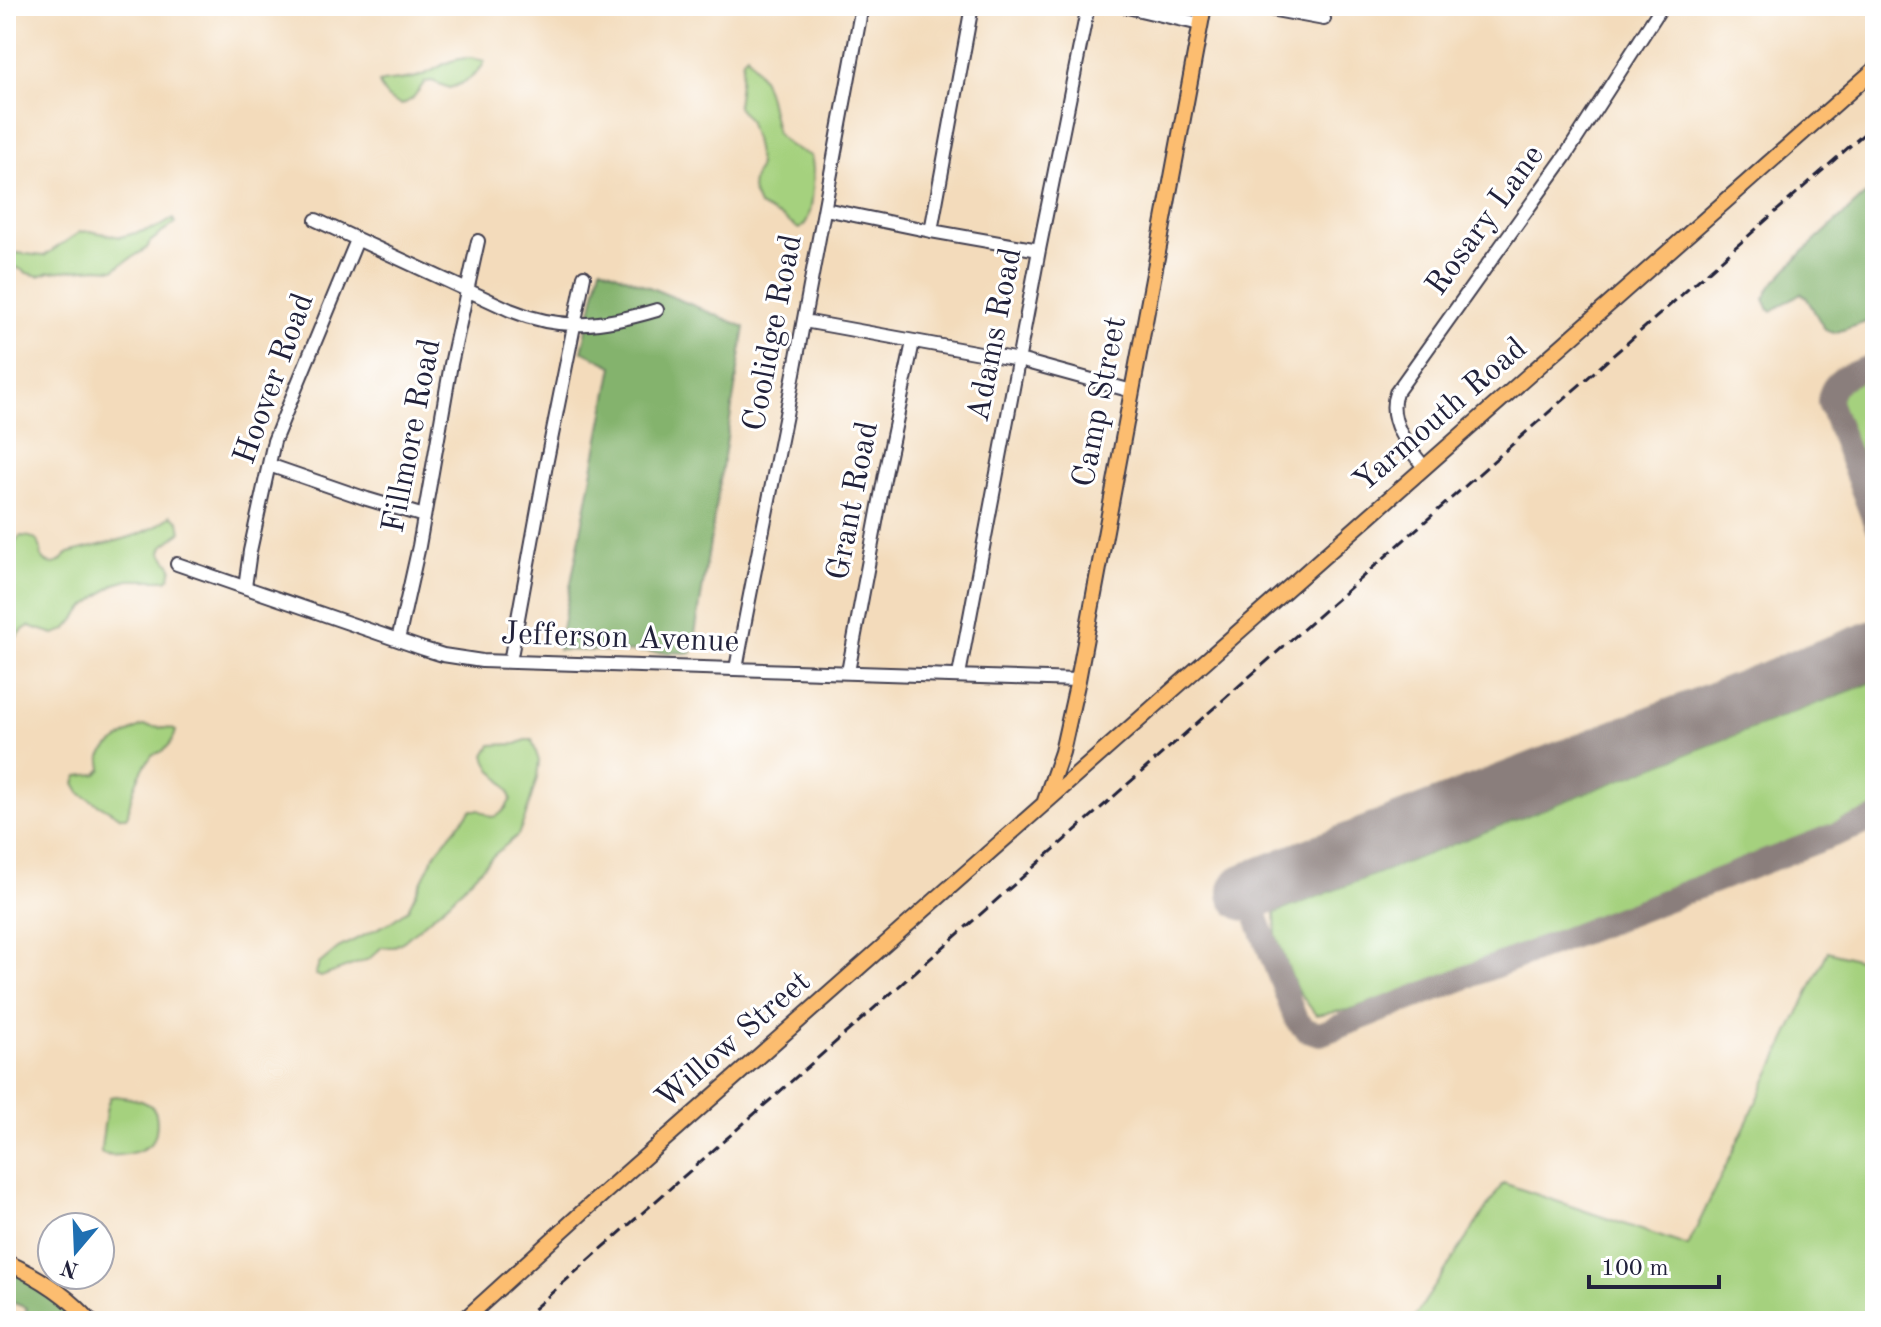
<svg xmlns="http://www.w3.org/2000/svg" width="1881" height="1327" font-family="'Old Standard TT',serif">
<rect width="100%" height="100%" fill="#fff"/>
<filter id="ink" filterUnits="userSpaceOnUse"><feTurbulence type="fractalNoise" baseFrequency=".0125" numOctaves="2"/><feDisplacementMap in="SourceGraphic" scale="16" xChannelSelector="R" yChannelSelector="G"/><feConvolveMatrix kernelMatrix="1 2 1 2 8 2 1 2 1" color-interpolation-filters="sRGB"/></filter>
<filter id="wash" filterUnits="userSpaceOnUse"><feTurbulence type="fractalNoise" baseFrequency=".006" numOctaves="4" result="noise"/><feDisplacementMap in="SourceGraphic" scale="32" xChannelSelector="R" yChannelSelector="G"/><feGaussianBlur stdDeviation="1.8" result="paint"/><feColorMatrix in="noise" values="0 0 0 0 0 0 0 0 0 0 0 0 0 0 0 0 0 1.4 0 .05"/><feComposite in="paint" operator="in"/></filter>
<g filter="url(#wash)">
<rect width="100%" height="100%" fill="#f3dbbb"/>
<path fill="#a5d17e" stroke="#647a5c" stroke-width="2" d="M747 55 763 80 768 94 777 134 788 145 811 156C815 170 814 214 804 225 803 227 801 228 799 229L783 218 759 206 752 190 753 180 759 165 754 139 748 120 737 106 743 59Z
M470 58 485 61C479 75 462 85 449 88L432 81 425 82 412 99 402 105C390 102 383 95 379 83 394 79 409 81 423 75 443 67 445 59 470 58Z
M173 219 175 223 150 242 147 248 114 269 97 268 50 272 39 276 27 273 18 268 6 267V255L17 253 44 256 80 232 90 231 120 237 159 227Z
M1875 373V502L1837 402C1840 383 1859 379 1875 373Z
M171 515 179 521 181 532 163 546 161 552 172 567 170 577 166 580H129L115 584 86 606 66 630 54 634 29 626 23 630 6 648V602L9 590 6 580V566L16 541 20 536C31 536 38 538 41 549 41 552 40 554 41 556 44 563 53 566 59 562 63 559 65 555 69 553 101 543 147 539 171 515Z
M1875 681V808L1390 996 1348 1010 1316 1015 1296 988 1276 935 1275 913Z
M143 726 172 729 176 731C173 742 165 753 153 754 139 772 131 791 128 814L126 817H120L81 794 75 783 78 776 97 774 102 769C102 767 100 758 101 757 103 748 134 729 143 726Z
M526 740H532L539 761 537 778 525 818 518 835 494 855 450 901 404 941 393 947H382L369 959 321 977 315 975 319 964 338 948 391 922 408 909 436 852 471 810H479L491 817C502 816 506 808 511 799 506 777 490 777 485 755L491 745 516 744Z
M1828 951 1875 965V1321H1412L1503 1183 1688 1246Z
M116 1096C127 1098 144 1099 153 1108 159 1115 158 1137 150 1144 141 1153 112 1159 101 1153 101 1143 103 1135 104 1125 107 1112 104 1111 110 1097Z"/>
<path fill="#84b36d" stroke="#536a54" stroke-width="2" d="M1875 186V319L1834 333 1825 330 1806 297 1801 293 1772 311 1769 310 1764 299 1771 286 1803 252Z
M601 267 745 327 692 653 558 650 613 366 582 351Z
M6 1269 42 1288 62 1304 78 1321H23L27 1308 6 1300Z"/>
<g fill="none" stroke-linecap="round" stroke-linejoin="round">
<path stroke="#8a7e7b" stroke-width="24" d="M1875 365C1854 373 1831 377 1829 402L1875 523
M1247 892 1296 1020 1306 1030 1320 1034 1875 819"/>
<path stroke="#8a7e7b" stroke-width="58" d="M1247 892 1875 649"/>
</g>
</g>
<g filter="url(#ink)">
<g fill="none" stroke-linecap="round" stroke-linejoin="round">
<g stroke="#413e4e" stroke-width="16">
<path id="minor" d="M1123 6 1200 24
M1253 6 1324 19
M825 209 931 231 1039 250
M316 220 510 310C563 332 603 326 657 310
M931 231 972 6
M804 321 1019 360 1132 391
M269 465 367 499 424 516
M1425 468C1408 448 1386 419 1396 393L1566 155 1662 6
M177 564 424 649 443 655 482 661 1078 680
M245 587 250 551 274 441 357 240
M398 640 419 546 451 364 478 241
M510 662 546 465 584 276
M736 669C753 575 773 482 791 389 815 261 838 134 862 6
M848 672 885 474 913 342
M959 675 1039 250 1088 6"/>
</g>
<g stroke="#413e4e" stroke-width="18">
<path id="major" d="M1045 801 1062 752 1078 680 1204 6
M6 1262C37 1276 68 1295 90 1321
M463 1321 587 1208 1875 69"/>
</g>
<use href="#minor" stroke="#fff" stroke-width="12"/>
<use href="#major" stroke="#fcbd6f" stroke-width="14"/>
<path stroke="#22223b" stroke-width="3" stroke-dasharray="12 6" stroke-linecap="butt" d="M520 1321 1875 124"/>
</g>
</g>
<g text-anchor="middle" dominant-baseline="central" stroke-width="6" stroke-linejoin="round" paint-order="stroke">
<g font-size="32" fill="#22223b" stroke="#fff">
<text transform="translate(1486 221) rotate(-54)">Rosary Lane</text>
<text transform="translate(774 333) rotate(-79)">Coolidge Road</text>
<text transform="translate(996 335) rotate(-79)">Adams Road</text>
<text transform="translate(275 379) rotate(-70)">Hoover Road</text>
<text transform="translate(1101 402) rotate(-79)">Camp Street</text>
<text transform="translate(1441 416) rotate(-41)">Yarmouth Road</text>
<text transform="translate(413 436) rotate(-79)">Fillmore Road</text>
<text transform="translate(854 501) rotate(-79)">Grant Road</text>
<text transform="translate(620 639) rotate(2)">Jefferson Avenue</text>
<text transform="translate(734 1041) rotate(-41)">Willow Street</text>
</g>
</g>
<rect width="1881" height="1327" fill="none" stroke="#fff" stroke-width="32"/>
<g transform="translate(76 1251) rotate(199)"><circle r="38" fill="#ffffff" stroke="#a7a7b1" stroke-width="2"/>
<path d="M0-6L14 30L0 20L-14 30Z" fill="#1f6fb2"/>
<text y="-12" font-size="22" font-weight="bold" text-anchor="middle" fill="#22223b">N</text>
</g>
<path d="M1589 1275v12h130v-12" fill="none" stroke="#22223b" stroke-width="4"/>
<text x="1601" y="1275" font-size="24" fill="#22223b" stroke="#ffffff" stroke-width="6" paint-order="stroke">100 m</text>
</svg>
